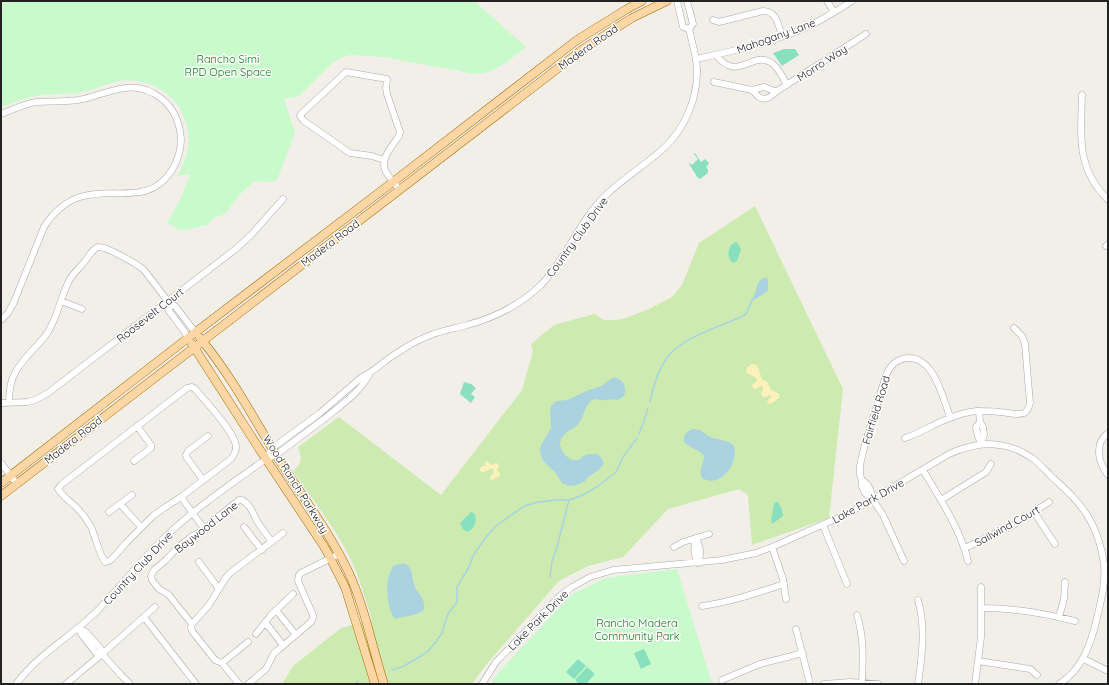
<svg xmlns="http://www.w3.org/2000/svg" width="1109" height="685" font-family="Quicksand,sans-serif">
<rect width="100%" height="100%" fill="#f2efe9"/>
<path fill="#cdebb0" d="M755 206 843 389 829 518 752 545 748 495 739 489 668 509 623 557 588 566 559 581 485 666 472 684H282L293 666 341 628 372 620C365 598 359 576 349 556 334 526 312 499 293 471 302 463 302 458 298 447L339 417 441 495 522 390 533 351 531 344 554 325 594 314 604 320H616L626 318 649 309 672 297 682 285 699 243Z"/>
<path fill="#fff1ba" d="M751 364 757 365 762 379 768 383 770 389 779 394V398L772 403 769 404 767 402 768 400 772 396 770 395 765 397 762 396 761 393 763 389V386H761L755 389 753 388 752 385 757 381C756 375 752 376 747 373 745 369 748 367 751 364Z
M486 461 492 465 496 463 498 464 499 466 497 470 500 474V476L497 477 494 479 491 480 490 477 494 473 493 469C489 468 485 473 481 472L480 468 483 466H486L484 464Z"/>
<path fill="#c8facc" d="M1 1H474L526 47C505 63 489 81 460 71L383 57 350 55 341 58 333 62 299 96 293 98H284L295 133 277 180 270 182 255 181 242 192 228 210 223 215 213 218 208 225 183 230 177 229 168 223 166 224 179 202 190 174 177 176C189 158 192 137 184 117 174 92 147 77 120 81 107 83 95 90 82 92 67 95 51 93 36 96 24 98 13 103 1 107Z
M677 569 712 684H491L498 673 571 595 605 578Z"/>
<path fill="#88e0be" d="M784 49H795L799 55 782 66 773 53Z
M695 153 701 162 705 159 709 163 708 165 706 167 708 170V173L700 179 698 178 689 164 690 163 692 165 698 159 694 154Z
M736 242 739 245 741 250 737 261 733 263C727 258 727 250 732 244Z
M464 382 471 384 476 388 471 394 475 397 471 403 460 394Z
M776 502H778L782 510 783 516 775 522 772 524 771 520 774 504Z
M471 512 474 513C478 519 475 530 467 532L462 528 460 523Z
M644 649 651 664 641 669 634 653Z
M578 659 586 666 574 679 566 672Z
M587 667 595 674 586 684H579L575 680Z"/>
<path fill="#aad3df" d="M763 278H767L768 281V291L752 301 751 300C758 293 755 282 763 278Z
M614 377C624 380 627 387 624 396L618 400C614 399 610 400 606 400 601 401 595 397 591 401 584 407 584 417 579 423 575 428 569 430 564 435 555 444 563 455 572 460H579L583 456 588 454H597L601 457 604 463 600 469 588 477 585 481 577 485 569 486 562 483 555 472 549 467 542 459 540 451 541 445 551 428 550 412 551 406 556 401 568 400 586 391 601 386Z
M692 429 700 430 710 437 729 442 734 446C739 464 720 489 702 478 698 470 704 464 704 456 699 449 690 448 684 442 683 435 686 432 692 429Z
M399 564C403 564 406 563 408 566 413 571 412 578 414 584 417 595 426 596 424 610 416 617 405 615 396 619 388 614 386 588 388 579 389 575 391 570 393 566Z"/>
<g fill="none" stroke-linecap="round" stroke-linejoin="round">
<path stroke="#aad3df" stroke-width="1.5" d="M650 402C653 387 657 372 666 359 679 339 720 326 741 317L746 314 752 300
M639 434 643 424 648 408
M550 577 552 561 557 547 569 500
M392 670 404 666 421 656 428 651 435 643 442 633 448 614 457 602V587L469 567 474 554 487 536 496 526 524 506 538 502 556 500H569L583 495 598 486 616 472 623 457 637 438
M354 684 358 681"/>
<g stroke="#a9a9a9" stroke-width="7">
<path id="minor" d="M677 1 683 27 689 29
M687 1 693 24 689 29
M827 1 834 12
M713 20 719 22 763 11C777 11 778 25 782 36
M716 55C738 84 753 48 773 64 779 69 783 78 787 85
M696 59C734 51 773 42 809 26 824 19 838 10 852 1
M714 82 752 90 764 87 774 91H777
M752 90C755 92 756 95 759 97 766 102 773 95 777 91L866 34
M1082 95C1081 137 1076 168 1108 200
M1 114C13 110 23 104 36 102 50 101 64 102 78 100 108 95 132 75 162 99 174 109 180 123 181 139 181 150 178 160 172 170 149 207 113 186 80 197 64 202 53 213 44 227L14 302 8 313 1 320
M384 160 372 156 350 153 304 121 300 116 301 114 346 72 387 79 386 88 387 94 400 132 399 136C392 146 379 160 386 172 390 179 395 184 400 190
M1106 246 1108 244
M61 301 82 309
M170 304 169 311 184 331 188 338
M192 387 195 389C205 401 236 433 236 447 236 451 234 455 231 459L181 497 164 508 154 515 126 543 112 559 109 561 105 562C99 554 96 538 91 527 87 520 82 513 76 507 70 501 63 497 58 489L62 484 187 388Z
M9 402C9 392 10 382 15 373 23 357 38 347 48 332 58 316 61 295 70 279 75 271 83 265 88 257 91 253 93 249 98 247 106 246 137 264 144 270L170 304 175 306 195 332
M1 403 28 402 35 400 48 393 237 248 251 235 283 199
M979 411 980 422 983 427 984 435 981 444
M980 422 976 427 978 436 981 444
M1108 433C1094 444 1098 462 1108 475
M905 438C921 433 935 423 950 418 959 414 968 412 977 411 984 411 992 411 999 412 1007 412 1016 416 1024 413 1028 411 1029 407 1030 403L1025 344 1022 336 1014 328
M266 459 272 448 278 444 320 413 362 377C375 371 385 360 397 353 406 347 416 341 426 337 439 331 453 329 467 325 494 318 521 304 541 285 567 258 579 221 606 195 624 178 645 165 663 149 685 129 698 98 697 68 696 55 692 42 689 29
M134 461 151 448V445L137 426
M1 463 17 484
M923 470C940 499 960 528 968 561
M203 480 187 458 186 455 188 451 208 436
M862 480C870 485 871 491 873 500
M181 497 205 530
M941 500 986 472 991 464
M120 504 141 527
M109 512 132 495
M1034 512 1055 544
M823 525 847 584
M244 527 262 550
M696 538C700 548 702 552 698 563
M696 538C694 548 693 554 698 563
M674 547 683 542 709 534
M772 547 783 579 786 599
M965 548 1010 527 1049 502
M904 561 883 515 873 500 865 493 862 486V480L860 475V465L865 444 886 375C890 366 897 359 907 358 934 356 943 398 950 417
M199 562 219 589
M702 606C731 602 756 593 784 584
M982 608C1015 608 1043 613 1075 621
M276 610 296 635
M857 615C864 637 863 659 862 682
M144 617 196 684
M1059 617 1064 599 1065 582
M265 622 283 645
M192 624 209 605 225 579 230 573 283 533
M78 628 86 632 101 649 102 654 121 675 130 684
M78 628 82 635 96 653 102 654
M796 629 810 684
M256 634 271 615 293 594
M248 642 222 663 215 660 192 631 191 627 192 624 168 594 159 589 152 580 151 576 154 570 166 560 176 549 192 536 205 530 214 520 239 500H242C250 504 253 513 257 521 261 528 267 535 272 542
M1084 659 1108 671
M978 661 1030 669 1037 675
M222 663 239 684
M722 680 760 664 803 653
M16 684C37 656 68 638 93 615 118 591 138 563 163 539 194 509 231 484 266 459L276 455C292 443 308 431 324 419 340 406 361 392 370 373
M66 684 102 654 155 607
M248 684 266 669 274 653 278 650 311 622 313 618V615L298 581 299 575 301 573 339 554
M482 684 496 662 561 595 572 587 590 577 613 570 722 560 756 553 772 547 849 513 949 454C965 447 981 442 999 445 1010 446 1023 452 1032 458 1039 463 1044 469 1050 475 1065 489 1080 502 1090 520 1097 533 1102 549 1104 564 1106 585 1100 605 1095 626 1089 649 1080 671 1059 684
M824 684 850 682 878 684
M918 684C922 656 926 628 918 600
M975 684 981 637V587"/>
</g>
<g stroke="#a06b00" stroke-width="9">
<path id="major" d="M200 338C230 374 252 415 276 455 300 493 328 530 348 571 365 607 372 647 384 684
M192 344 260 450 325 548 345 587 375 684
M1 483 188 338 393 182 577 40 627 9 642 1
M1 496 583 49 632 18 667 1"/>
</g>
<use href="#minor" stroke="#fff" stroke-width="6"/>
<use href="#major" stroke="#fcd6a4" stroke-width="8"/>
</g>
<g text-anchor="middle" dominant-baseline="central" stroke-width="3" stroke-linejoin="round" paint-order="stroke">
<g font-size="11" fill="#222" stroke="#fff">
<text transform="translate(776 36) rotate(-20)">Mahogany Lane</text>
<text transform="translate(588 47) rotate(-35)">Madera Road</text>
<text transform="translate(822 63) rotate(-33)">Morro Way</text>
<text transform="translate(577 237) rotate(-54)">Country Club Drive</text>
<text transform="translate(330 243) rotate(-37)">Madera Road</text>
<text transform="translate(150 315) rotate(-38)">Roosevelt Court</text>
<text transform="translate(876 410) rotate(-73)">Fairfield Road</text>
<text transform="translate(73 440) rotate(-38)">Madera Road</text>
<text transform="translate(296 484) rotate(58)">Wood Ranch Parkway</text>
<text transform="translate(868 501) rotate(-29)">Lake Park Drive</text>
<text transform="translate(1007 526) rotate(-29)">Sailwind Court</text>
<text transform="translate(206 527) rotate(-38)">Baywood Lane</text>
<text transform="translate(138 568) rotate(-47)">Country Club Drive</text>
<text transform="translate(538 620) rotate(-45)">Lake Park Drive</text>
</g>
<g font-size="11" fill="#0c8416" stroke="#fff">
<text x="228" y="59">Rancho Simi<tspan x="228" dy="13">RPD Open Space</tspan></text>
<text x="637" y="623">Rancho Madera<tspan x="637" dy="13">Community Park</tspan></text>
</g>
</g>
<rect width="1109" height="685" fill="none" stroke="#222222" stroke-width="4"/>
</svg>
